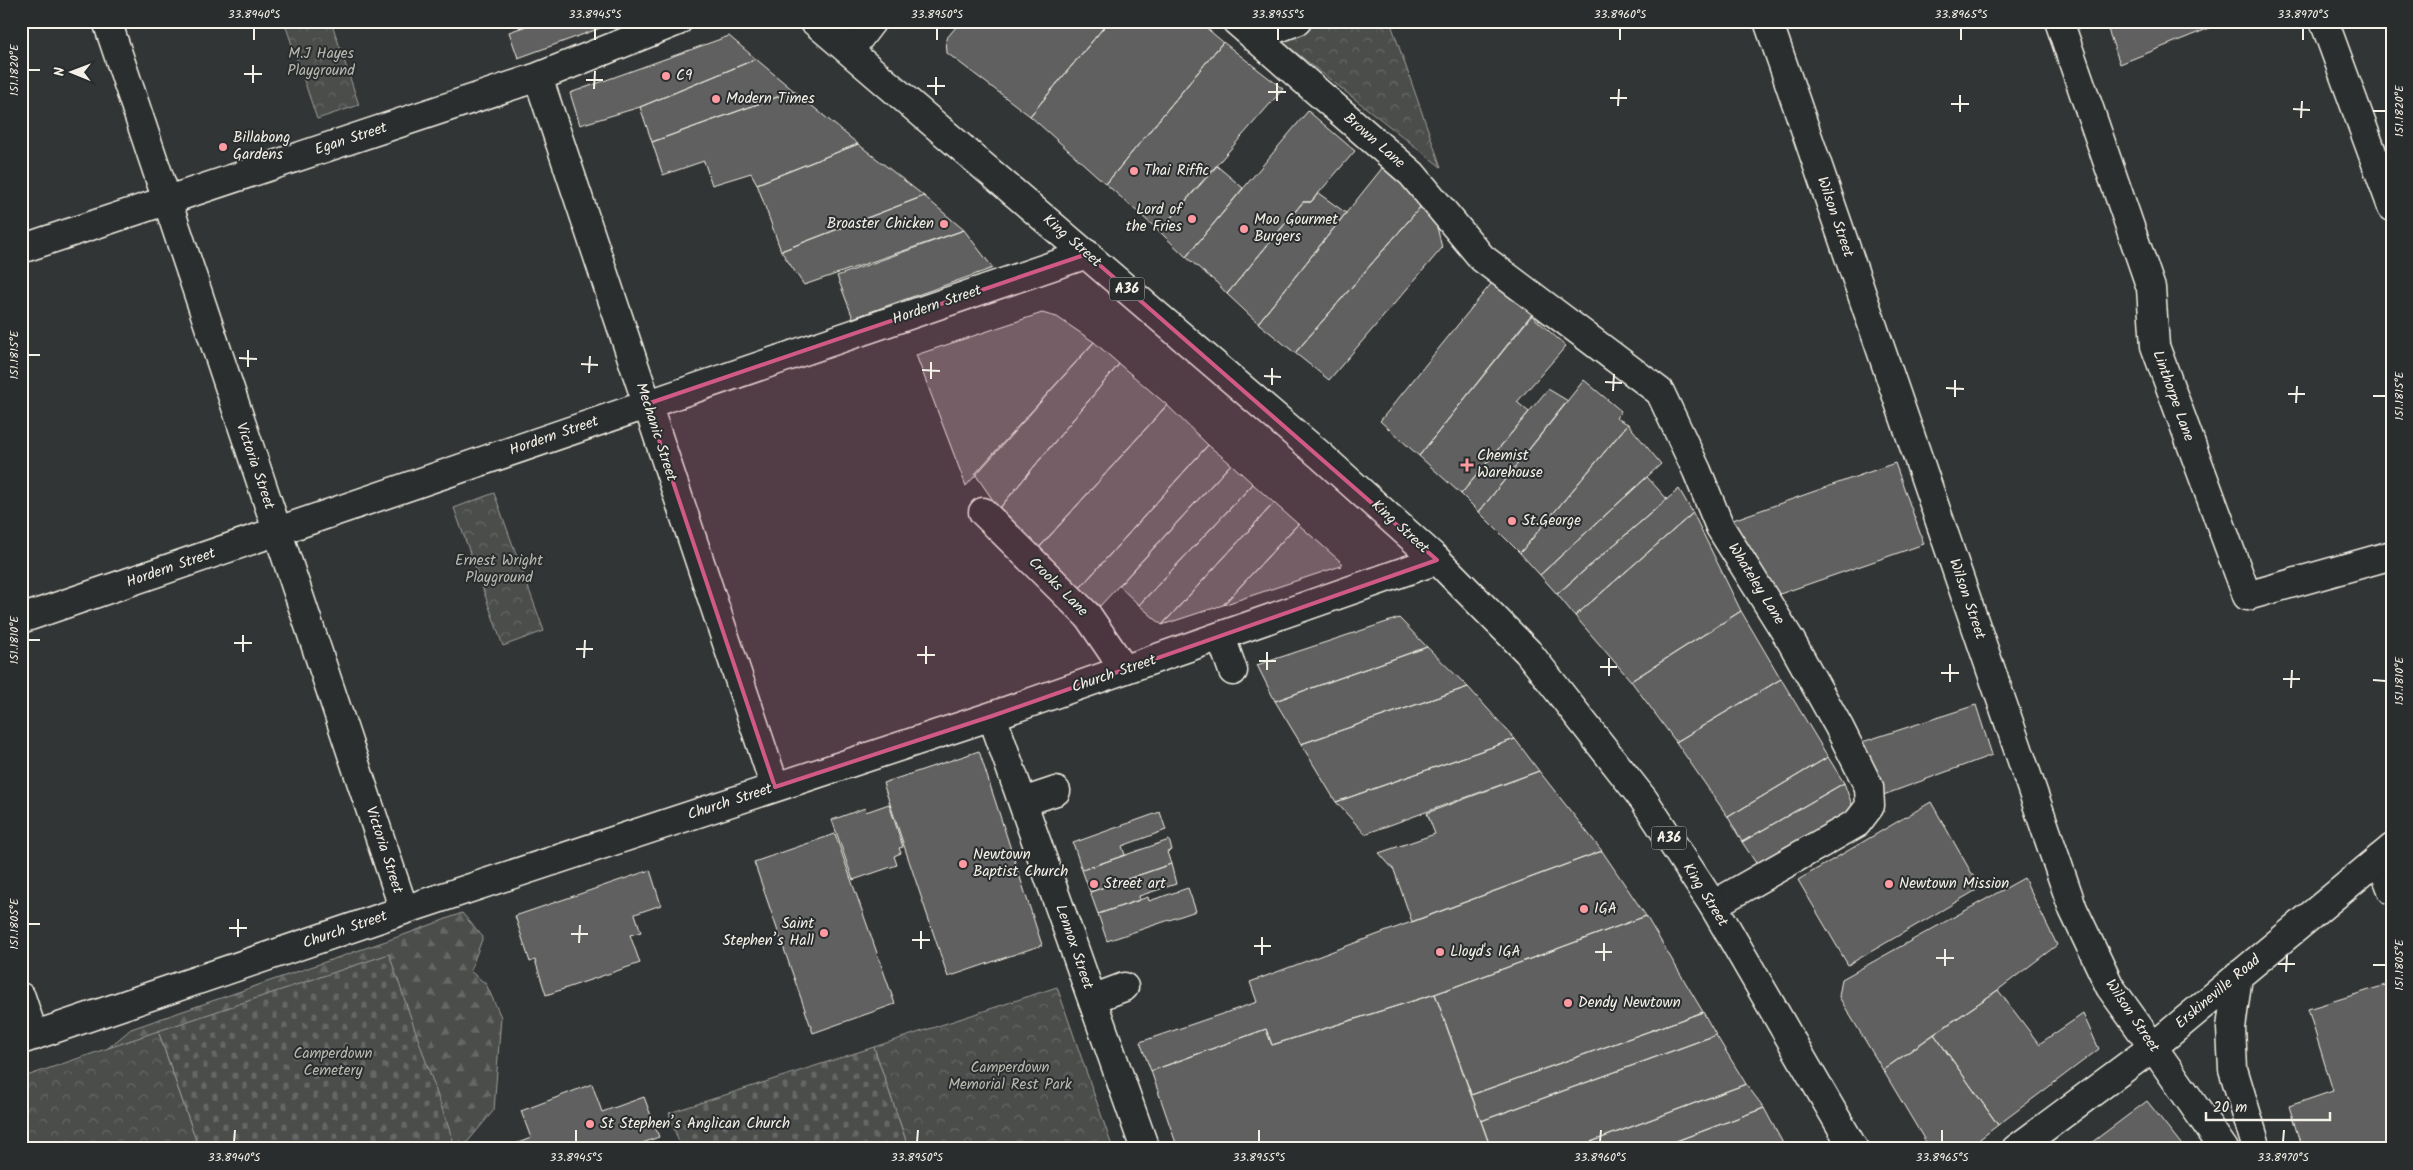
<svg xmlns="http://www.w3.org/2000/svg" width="2413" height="1170" font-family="Kalam,sans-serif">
<defs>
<pattern id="forest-firs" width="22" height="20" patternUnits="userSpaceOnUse" patternTransform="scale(1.25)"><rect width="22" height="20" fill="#4b4d4c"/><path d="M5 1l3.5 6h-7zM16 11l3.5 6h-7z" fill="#666766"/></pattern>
<pattern id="cemetery-stones" width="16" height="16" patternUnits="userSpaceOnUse" patternTransform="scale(1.25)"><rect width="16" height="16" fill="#4b4d4c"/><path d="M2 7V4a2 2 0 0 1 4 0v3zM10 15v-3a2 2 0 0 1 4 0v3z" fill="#666766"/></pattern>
<pattern id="park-crowns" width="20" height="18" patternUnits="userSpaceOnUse" patternTransform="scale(1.25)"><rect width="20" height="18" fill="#4b4d4c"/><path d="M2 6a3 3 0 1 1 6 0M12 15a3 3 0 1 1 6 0" fill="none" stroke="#666766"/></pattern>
</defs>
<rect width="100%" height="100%" fill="#323535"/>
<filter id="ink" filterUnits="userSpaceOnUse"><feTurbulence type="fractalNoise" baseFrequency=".02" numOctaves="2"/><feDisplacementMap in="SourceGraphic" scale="10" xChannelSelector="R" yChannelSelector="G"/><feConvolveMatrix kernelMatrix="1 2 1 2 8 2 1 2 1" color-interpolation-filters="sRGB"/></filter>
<g filter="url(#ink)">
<path fill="url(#forest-firs)" stroke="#a09f9a" d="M462 913 483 937 470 971 486 984 501 1017 494 1110 465 1145 467 1149H172L78 1073 131 1029 409 933Z"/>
<path fill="url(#cemetery-stones)" stroke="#a09f9a" d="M389 954 456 1149H199L158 1031Z
M874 1047 909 1149H681L669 1113Z"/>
<path fill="url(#park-crowns)" stroke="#a09f9a" d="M284 21H331L359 105 317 119Z
M1328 21H1390L1441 167 1280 40Z
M494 493 544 631 503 646 454 508Z
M1057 987 1113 1149H909L874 1047Z
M158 1031 199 1149H21V1078Z"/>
<path fill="#5f605f" stroke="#f4f1e8" d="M517 21H540L520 28Z
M540 21H620L518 58 509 32Z
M961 21H1109L1030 116 947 53 946 39Z
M1109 21H1198L1223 42 1106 184 1030 116Z
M2105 21H2227L2120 64Z
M729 36 756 59 640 107 580 125 570 93Z
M1223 42 1283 89 1159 231 1106 184Z
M756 59 794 91 652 142 640 107Z
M794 91 858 144 757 184 751 173 712 185 704 161 663 175 652 142Z
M1308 111 1355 151 1311 202H1303L1227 294 1217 283 1186 257Z
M858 144 924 196 781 251 757 184Z
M1217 166 1243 188 1186 257 1159 231Z
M1383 167 1423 204 1295 353 1258 323Z
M1318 193 1346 213 1258 323 1227 294 1303 202H1311Z
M924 196 964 230 804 285 781 251Z
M1423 204 1434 214 1442 248 1329 380 1295 353Z
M964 230 993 268 853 318 837 276Z
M1495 279 1536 310 1419 456 1380 421Z
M1042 313 1057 317 1094 342 966 486 916 355Z
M1531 315 1566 346 1517 402 1529 412 1461 494 1419 456Z
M1094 342 1119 364 999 509 975 474Z
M1119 364 1167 405 1038 549 999 509Z
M1584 380 1621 411 1616 418 1628 424 1520 553 1479 512Z
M1548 389 1568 401 1479 512 1461 494Z
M1167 405 1208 445 1079 589 1038 549Z
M1628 424 1661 464 1540 575 1520 553Z
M1208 445 1231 464 1100 606 1079 589Z
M1895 463 1924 544 1774 596 1730 521Z
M1231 464 1253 484 1139 605 1119 586Z
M1647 477 1667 499 1557 594 1540 575Z
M1253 484 1274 503 1162 625 1139 605Z
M1679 489 1693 513 1575 616 1557 594Z
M1274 503 1298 524 1223 605 1162 625Z
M1693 513 1741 611 1631 681 1575 616Z
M1298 524 1341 562V566L1223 605Z
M1741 611 1781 679 1676 742 1631 681Z
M1399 618 1427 647 1275 701 1257 665Z
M1427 647 1468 687 1301 744 1275 701Z
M1781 679 1828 757 1728 817 1676 742Z
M1468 687 1515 739 1336 802 1301 744Z
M1976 705 1992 755 1878 797 1853 745Z
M1515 739 1539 771 1365 834 1336 802Z
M979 751 1042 945 948 977 883 783Z
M1828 757 1844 783 1742 842 1728 817Z
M1539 771 1602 851 1412 922 1394 870 1379 853 1435 834 1427 813Z
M1844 783 1854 810 1758 866 1742 842Z
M1931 802 1980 888 1848 965 1798 880Z
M889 804 903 847 899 848 901 853 894 856 897 865 853 880 832 820 865 808 866 812Z
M1160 812 1166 830 1122 846 1125 855 1082 870 1073 843Z
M835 834 895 1004 813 1033 754 862Z
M1169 840 1172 850 1167 852 1171 864 1090 892 1082 870Z
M1602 851 1646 916 1435 994 1272 1045 1266 1029 1151 1071 1140 1042 1257 1002 1250 982Z
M1171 864 1176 884 1139 896 1140 900 1098 914 1090 892Z
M650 870 661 905 635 914 641 932 630 935 640 963 546 995 535 960 530 962 515 916Z
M2024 878 2057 945 1998 990 1883 1070 1839 997 1842 979Z
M1188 888 1196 911 1107 941 1098 914 1148 897 1149 901Z
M1646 916 1703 1012 1471 1095 1435 994Z
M2392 983V1149H2302L2289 1106 2333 1091 2308 1009Z
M1998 990 2039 1044 2083 1014 2099 1049 1998 1125 1934 1034Z
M1435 994 1491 1149H1178L1151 1071 1266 1029 1272 1045Z
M1703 1012 1716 1035 1481 1121 1471 1095Z
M1934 1034 1998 1125 1967 1149H1930L1883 1070Z
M1716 1035 1746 1084 1572 1149H1491L1481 1121Z
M592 1084 602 1112 644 1097 659 1137 626 1149H511L510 1146 531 1138 521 1111Z
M1746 1084 1764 1108 1655 1149H1572Z
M2147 1101 2185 1149H2083Z
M1764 1108 1786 1149H1655Z"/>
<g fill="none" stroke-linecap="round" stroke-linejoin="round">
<g stroke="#f4f1e8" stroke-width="31">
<path id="minor" d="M107 21 404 910
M1236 21 1412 174 1482 258 1660 392 1697 471 1720 527 1791 641 1839 727 1869 787 1870 806 1857 823 1713 905
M1768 21 2073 909 2110 987 2153 1047
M2059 21 2151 288 2155 346 2247 596 2392 555
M2324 21 2392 207
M1254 37 1297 21
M850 50 872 21
M538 77 775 787
M21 249 538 77 678 21
M983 512 1088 616 1124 669
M21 619 1087 254
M1221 637 1233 671
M992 716 1145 1149
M1023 802 1056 791
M2380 858 2392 890
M21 997 34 1036
M1092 999 1124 987
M21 1040 404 910 992 716 1437 560"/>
</g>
<g stroke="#f4f1e8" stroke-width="31">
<path id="major" d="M2238 975 2231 1028 2233 1069 2257 1149
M2153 1047 2224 1149
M2016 1149 2153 1047 2392 848"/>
</g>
<g stroke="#f4f1e8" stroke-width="31">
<path id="highway" d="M814 21 1320 455 1437 560 1528 652 1644 800 1713 905 1854 1149"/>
</g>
<use href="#minor" stroke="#2a2d2e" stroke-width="28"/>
<use href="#major" stroke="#2a2d2e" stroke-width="28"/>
<use href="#highway" stroke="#2a2d2e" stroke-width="28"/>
</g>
</g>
<path fill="#d15985" fill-opacity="0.2" stroke="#d15985" stroke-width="4" stroke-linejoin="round" d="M1087 254 1437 560 992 716 775 787 647 404Z"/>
<path fill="none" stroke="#f4f1e8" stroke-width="2" d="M254 40V28M595 40V28M937 40V28M1278 40V28M1620 40V28M1961 40V28M2303 40V28M28 70H40M244 74H262M586 80H603M253 83V65M927 86H945M594 89 595 71M1268 92H1286M936 95V77M1610 98H1627M1277 101V83M1951 104H1969M1618 106 1619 89M2293 109 2310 110M2373 111H2386M1960 112V95M2301 118 2302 101M28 355H40M239 358 257 359M581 364 598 365M248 367V350M922 370 940 371M589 373 590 356M1264 376 1281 377M931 379V362M1605 382 1622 383M1272 385V368M1946 388 1964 389M1613 391 1614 374M2288 394H2305M2373 396H2386M1955 397V380M2296 403 2297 386M28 640H40M234 643H252M576 649H593M243 652V635M917 655H935M584 658 585 640M1259 661H1276M926 664V646M1600 667H1617M1267 670V652M1941 673H1959M1609 676V658M2283 679H2300M2373 680 2386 681M1950 682V664M2291 688 2292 670M28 924H40M229 928H247M571 934H588M238 937V919M912 940H930M579 943 580 925M1254 946H1271M921 949V931M1595 952H1612M1262 955V937M1936 958H1954M1604 961V943M2278 964H2295M2373 965H2386M1945 966V949M2286 972 2287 955M234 1142 235 1130M576 1142V1130M917 1142 918 1130M1259 1142V1130M1600 1142 1601 1130M1942 1142V1130M2283 1142 2284 1130"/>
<g fill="#ff9aa2" stroke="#2a2d2e" stroke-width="2">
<circle cx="666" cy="76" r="5"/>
<circle cx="716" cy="99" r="5"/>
<circle cx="223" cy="147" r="5"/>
<circle cx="1134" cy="171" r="5"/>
<circle cx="1192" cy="219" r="5"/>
<circle cx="944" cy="224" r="5"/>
<circle cx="1244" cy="229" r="5"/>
<path d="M1464.5 457.5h5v5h5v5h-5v5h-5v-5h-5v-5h5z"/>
<circle cx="1512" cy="521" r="5"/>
<circle cx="963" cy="864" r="5"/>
<circle cx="1094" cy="884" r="5"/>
<circle cx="1889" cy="884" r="5"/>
<circle cx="1584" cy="909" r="5"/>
<circle cx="824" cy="933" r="5"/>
<circle cx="1440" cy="952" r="5"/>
<circle cx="1568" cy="1003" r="5"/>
<circle cx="590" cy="1124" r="5"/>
</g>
<g text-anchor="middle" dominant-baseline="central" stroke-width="4" stroke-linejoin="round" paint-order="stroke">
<g fill="#2a2d2e" stroke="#b7b6b0" stroke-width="1">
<rect x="1109.5" y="277.5" width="35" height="23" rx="4"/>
<rect x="1651.5" y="826.5" width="35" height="23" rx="4"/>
</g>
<g font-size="14" font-weight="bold" fill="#f4f1e8">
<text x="1127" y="289">A36</text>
<text x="1669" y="838">A36</text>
</g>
<g font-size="15" fill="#b9b8b1" stroke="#2a2d2e">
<text x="321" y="54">M.J Hayes<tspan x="321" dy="17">Playground</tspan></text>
<text x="499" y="561">Ernest Wright<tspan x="499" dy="17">Playground</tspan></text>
<text x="333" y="1054">Camperdown<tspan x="333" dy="17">Cemetery</tspan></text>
<text x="1010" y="1068">Camperdown<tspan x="1010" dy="17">Memorial Rest Park</tspan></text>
</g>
<g font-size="15" fill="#f4f1e8" stroke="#2a2d2e" text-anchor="start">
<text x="676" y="76">C9</text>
<text x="726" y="99">Modern Times</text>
<text x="233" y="138">Billabong<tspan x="233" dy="17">Gardens</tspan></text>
<text x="1144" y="171">Thai Riffic</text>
<text x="1182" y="210" text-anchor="end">Lord of<tspan x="1182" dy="17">the Fries</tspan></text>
<text x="1254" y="220">Moo Gourmet<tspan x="1254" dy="17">Burgers</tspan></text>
<text x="934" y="224" text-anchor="end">Broaster Chicken</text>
<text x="1477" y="456">Chemist<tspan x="1477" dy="17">Warehouse</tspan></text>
<text x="1522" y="521">St.George</text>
<text x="973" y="855">Newtown<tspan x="973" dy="17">Baptist Church</tspan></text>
<text x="1104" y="884">Street art</text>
<text x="1899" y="884">Newtown Mission</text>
<text x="1594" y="909">IGA</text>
<text x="814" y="924" text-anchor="end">Saint<tspan x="814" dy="17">Stephen’s Hall</tspan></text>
<text x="1450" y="952">Lloyd's IGA</text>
<text x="1578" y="1003">Dendy Newtown</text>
<text x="600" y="1124">St Stephen’s Anglican Church</text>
</g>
<g font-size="15" fill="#f4f1e8" stroke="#2a2d2e">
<text transform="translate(351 139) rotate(-18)">Egan Street</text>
<text transform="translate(1374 141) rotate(41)">Brown Lane</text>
<text transform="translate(1835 217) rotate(71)">Wilson Street</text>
<text transform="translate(1072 241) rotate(41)">King Street</text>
<text transform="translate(937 305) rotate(-19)">Hordern Street</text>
<text transform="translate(2173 396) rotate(70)">Linthorpe Lane</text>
<text transform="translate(656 432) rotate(72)">Mechanic Street</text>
<text transform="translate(554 436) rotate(-19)">Hordern Street</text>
<text transform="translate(255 466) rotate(71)">Victoria Street</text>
<text transform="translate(1400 527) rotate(42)">King Street</text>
<text transform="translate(171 568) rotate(-19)">Hordern Street</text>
<text transform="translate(1756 584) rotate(58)">Whateley Lane</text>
<text transform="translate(1058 587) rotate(45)">Crooks Lane</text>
<text transform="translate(1967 599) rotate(71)">Wilson Street</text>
<text transform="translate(1114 674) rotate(-19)">Church Street</text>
<text transform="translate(730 802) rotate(-18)">Church Street</text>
<text transform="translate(384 850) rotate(72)">Victoria Street</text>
<text transform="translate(1705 895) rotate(58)">King Street</text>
<text transform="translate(345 930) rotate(-19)">Church Street</text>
<text transform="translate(1074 947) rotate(71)">Lennox Street</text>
<text transform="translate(2218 992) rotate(-40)">Erskineville Road</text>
<text transform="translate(2132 1016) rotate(56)">Wilson Street</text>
</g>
</g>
<rect width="2413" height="1170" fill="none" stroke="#2a2d2e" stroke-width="55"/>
<g transform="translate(72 72) rotate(271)" stroke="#2a2d2e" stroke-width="4" paint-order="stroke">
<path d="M0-4L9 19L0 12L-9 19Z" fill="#f4f1e8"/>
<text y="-8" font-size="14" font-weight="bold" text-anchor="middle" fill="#f4f1e8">N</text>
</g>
<path d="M2206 1112v8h124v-8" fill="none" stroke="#f4f1e8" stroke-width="2.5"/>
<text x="2213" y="1112" font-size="15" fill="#f4f1e8" stroke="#2a2d2e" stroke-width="4" paint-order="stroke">20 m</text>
<rect x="28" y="28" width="2358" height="1114" fill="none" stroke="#f4f1e8" stroke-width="2"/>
<g font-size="12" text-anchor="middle" fill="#f4f1e8">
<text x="254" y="18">33.8940°S</text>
<text x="595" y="18">33.8945°S</text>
<text x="937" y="18">33.8950°S</text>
<text x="1278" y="18">33.8955°S</text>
<text x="1620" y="18">33.8960°S</text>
<text x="1961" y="18">33.8965°S</text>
<text x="2303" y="18">33.8970°S</text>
<text transform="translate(14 70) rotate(-90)" y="4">151.1820°E</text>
<text transform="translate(2399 111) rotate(-90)" y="4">151.1820°E</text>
<text transform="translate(14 355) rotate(-90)" y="4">151.1815°E</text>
<text transform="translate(2399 396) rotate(-90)" y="4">151.1815°E</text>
<text transform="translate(14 640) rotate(-90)" y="4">151.1810°E</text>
<text transform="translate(2399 681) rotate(-90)" y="4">151.1810°E</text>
<text transform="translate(14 924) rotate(-90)" y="4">151.1805°E</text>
<text transform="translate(2399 965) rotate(-90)" y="4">151.1805°E</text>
<text x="234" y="1161">33.8940°S</text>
<text x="576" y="1161">33.8945°S</text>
<text x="917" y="1161">33.8950°S</text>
<text x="1259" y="1161">33.8955°S</text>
<text x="1600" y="1161">33.8960°S</text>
<text x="1942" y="1161">33.8965°S</text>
<text x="2283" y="1161">33.8970°S</text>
</g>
</svg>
